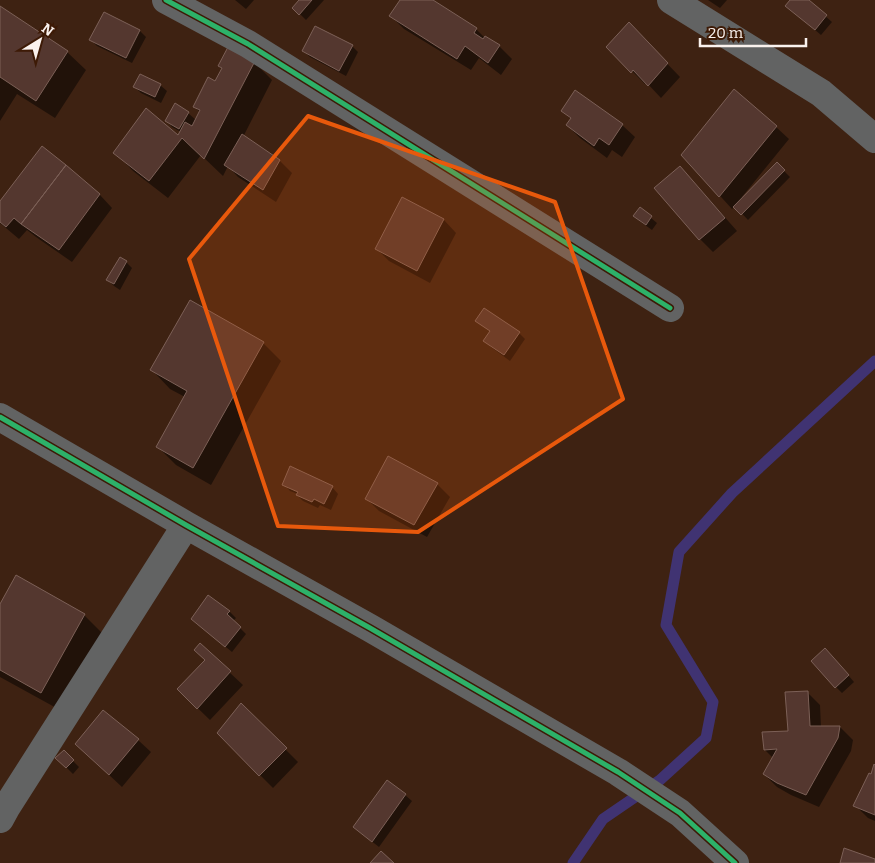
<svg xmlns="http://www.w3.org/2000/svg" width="875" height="863" font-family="Bitter,serif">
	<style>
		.shadow { fill: #0007 }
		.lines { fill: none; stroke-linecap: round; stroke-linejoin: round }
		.stream { stroke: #403372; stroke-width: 11 }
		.building { fill: #54372f; stroke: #7c6057 }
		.minor { stroke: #626363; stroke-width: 28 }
		.cycleway-casing { stroke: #3d1a06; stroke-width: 8 }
		.cycleway { stroke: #2db169; stroke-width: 5 }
		.marked { fill: #e8590c; fill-opacity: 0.2; stroke: #e8590c; stroke-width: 4; stroke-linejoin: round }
	</style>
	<rect width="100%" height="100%" fill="#3e2212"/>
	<!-- shadow -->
	<path class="shadow" d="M 235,0 L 254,0 L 246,9 Z
		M 300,0 L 324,0 L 306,20 L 294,8 Z
		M 401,0 L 430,0 L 476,29 L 485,38 L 499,46 L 512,59 L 501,75 L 479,58 L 471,70 L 404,29 L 391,16 Z
		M 708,0 L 727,0 L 720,8 Z
		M 792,0 L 807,0 L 832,22 L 821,35 L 787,6 Z
		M 0,8 L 67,52 L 86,70 L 55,118 L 17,94 L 0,121 Z
		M 629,24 L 680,77 L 661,98 L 646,82 L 645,84 L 608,47 Z
		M 140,31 L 146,37 L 132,63 L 97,46 L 91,40 Z
		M 352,46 L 358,52 L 346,76 L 310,57 L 303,50 Z
		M 254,62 L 272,80 L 243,137 L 280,161 L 292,173 L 276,202 L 238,177 L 228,166 L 223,176 L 201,155 L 168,198 L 133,171 L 115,152 L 178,137 L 181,132 L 172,127 L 166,120 L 188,113 L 196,120 L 200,112 L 195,107 L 215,82 L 222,69 L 219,66 Z
		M 160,85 L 167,91 L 161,103 L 141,93 L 135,87 Z
		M 563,111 L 622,125 L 635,137 L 622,157 L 612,150 L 607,158 L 580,138 L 567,125 L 572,120 Z
		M 776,127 L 789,139 L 742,197 L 743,198 L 777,164 L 790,177 L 748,220 L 735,206 L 732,209 L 683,155 Z
		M 42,148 L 100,195 L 112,208 L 72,262 L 36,237 L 27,230 L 19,239 L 0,223 L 0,203 Z
		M 680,167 L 692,180 L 737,231 L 713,252 L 700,239 L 656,188 Z
		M 403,199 L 444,220 L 456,233 L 430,283 L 389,261 L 376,248 Z
		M 640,209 L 657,223 L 652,230 L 641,222 L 635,216 Z
		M 126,262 L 132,268 L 120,290 L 114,286 L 108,280 Z
		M 477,321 L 519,333 L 525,339 L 510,361 L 491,347 L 485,341 L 491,332 Z
		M 263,343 L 281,361 L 211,485 L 176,465 L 158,447 L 185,397 L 170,389 L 152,370 Z
		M 284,484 L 332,487 L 338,494 L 331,510 L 320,505 L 318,508 L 303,501 L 297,495 L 298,494 L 290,491 Z
		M 437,484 L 450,497 L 427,537 L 379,511 L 367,499 Z
		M 209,597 L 230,612 L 236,618 L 233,621 L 246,634 L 232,652 L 192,619 Z
		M 0,607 L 84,615 L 102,633 L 60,710 L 0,677 Z
		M 200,645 L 243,685 L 210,720 L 178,689 L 206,661 Z
		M 832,656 L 854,682 L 842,693 L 836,687 Z
		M 807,692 L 820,705 L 821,727 L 840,727 L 853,740 L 851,751 L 819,807 L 791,795 L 777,787 L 764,774 L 773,758 L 765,750 L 789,732 Z
		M 241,705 L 298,762 L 273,788 L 218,733 Z
		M 138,740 L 151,752 L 122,787 L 76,744 Z
		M 64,752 L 79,767 L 73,774 L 57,758 Z
		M 875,766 L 875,821 L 868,818 L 855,805 L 872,775 Z
		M 387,781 L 405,795 L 412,801 L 379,847 L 361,833 Z"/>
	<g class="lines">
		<!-- stream -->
		<path class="stream" d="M 573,863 L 603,819 L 660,780 L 706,738 L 713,702 L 666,625 L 679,552 L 732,493 L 875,361"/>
	</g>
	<!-- building -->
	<path class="building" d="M 299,0 L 312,0 L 299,15 L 292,8 Z
		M 400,0 L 433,0 L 477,28 L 474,33 L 483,39 L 485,36 L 500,45 L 488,63 L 465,46 L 457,59 L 389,16 Z
		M 790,0 L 809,0 L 827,15 L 815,30 L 785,6 Z
		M 0,6 L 68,51 L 36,101 L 0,77 Z
		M 104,12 L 140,30 L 126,58 L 89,40 Z
		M 629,22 L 668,63 L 648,86 L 633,70 L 631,73 L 606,47 Z
		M 315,26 L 353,45 L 339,71 L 302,51 Z
		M 228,47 L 255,61 L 204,159 L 182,138 L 149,181 L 113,153 L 146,108 L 178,135 L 185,122 L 192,126 L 200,110 L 193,107 L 208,77 L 215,81 L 222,68 L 218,66 Z
		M 140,74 L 161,84 L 155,97 L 133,87 Z
		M 734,89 L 777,126 L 719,197 L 681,155 Z
		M 575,90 L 623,124 L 609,145 L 599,138 L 594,146 L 566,125 L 571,118 L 561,111 Z
		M 175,103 L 189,112 L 179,129 L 165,121 Z
		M 242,134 L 280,160 L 263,190 L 224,165 Z
		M 42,146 L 66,165 L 21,224 L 14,218 L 6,227 L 0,222 L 0,201 Z
		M 777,162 L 785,170 L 741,215 L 733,207 Z
		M 66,165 L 100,194 L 59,250 L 21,224 Z
		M 680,166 L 725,218 L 699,240 L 654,188 Z
		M 402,197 L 444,219 L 417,271 L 375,249 Z
		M 640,207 L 652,216 L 646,225 L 633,216 Z
		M 120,257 L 127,261 L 114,284 L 106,280 Z
		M 190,300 L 264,342 L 193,468 L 156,447 L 187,391 L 150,370 Z
		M 484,308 L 520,332 L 504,355 L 483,341 L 490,331 L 475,321 Z
		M 388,456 L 438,483 L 414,525 L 365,499 Z
		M 290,466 L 333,486 L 324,504 L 314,499 L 312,502 L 296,495 L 298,492 L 282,485 Z
		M 16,575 L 85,614 L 41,693 L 0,670 L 0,604 Z
		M 208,595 L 230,611 L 227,614 L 241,627 L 225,647 L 191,619 Z
		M 200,643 L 231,671 L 197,709 L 177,689 L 205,660 L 194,650 Z
		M 825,648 L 849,675 L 835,688 L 811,661 Z
		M 808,691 L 810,726 L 840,726 L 838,738 L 806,795 L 777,783 L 763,774 L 777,749 L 764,750 L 762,732 L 788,731 L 785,692 Z
		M 241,703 L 287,748 L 259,776 L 217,733 Z
		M 103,710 L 139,739 L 109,775 L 75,744 Z
		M 64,750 L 74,760 L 66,768 L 55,758 Z
		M 874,764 L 875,765 L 875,815 L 853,806 L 869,773 L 871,774 Z
		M 387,780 L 406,794 L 372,842 L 353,827 Z
		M 844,848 L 875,859 L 875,863 L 840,863 Z
		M 381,851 L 394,863 L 370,863 Z"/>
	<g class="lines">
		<!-- minor -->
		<path class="minor" d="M 166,0 L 248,44 L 670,308
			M 671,0 L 821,93 L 875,139
			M 0,417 L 186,525 L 370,628 L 618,772 L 680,813 L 735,863
			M 0,819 L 6,808 L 186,525"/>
		<!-- cycleway casing -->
		<g class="cycleway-casing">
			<path id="cycleway" d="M 166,0 L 248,44 L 670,308
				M 0,417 L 186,525 L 370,628 L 618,772 L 680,813 L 735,863"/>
		</g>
		<!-- cycleway -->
		<use href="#cycleway" class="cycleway"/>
	</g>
	<!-- marked area -->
	<path class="marked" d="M 308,116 L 555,202 L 623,399 L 418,532 L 278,526 L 189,259 Z"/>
	<!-- north arrow -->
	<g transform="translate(40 40) rotate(37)" stroke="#3d1a06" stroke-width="4" paint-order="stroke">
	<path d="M0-4L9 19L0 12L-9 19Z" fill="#faf2ee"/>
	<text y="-8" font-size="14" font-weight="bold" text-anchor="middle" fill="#faf2ee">N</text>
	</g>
	<!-- scale -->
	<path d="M700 38v8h106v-8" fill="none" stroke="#faf2ee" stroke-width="2.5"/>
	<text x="708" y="38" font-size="15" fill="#faf2ee" stroke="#3d1a06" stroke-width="4" paint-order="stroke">20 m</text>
</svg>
